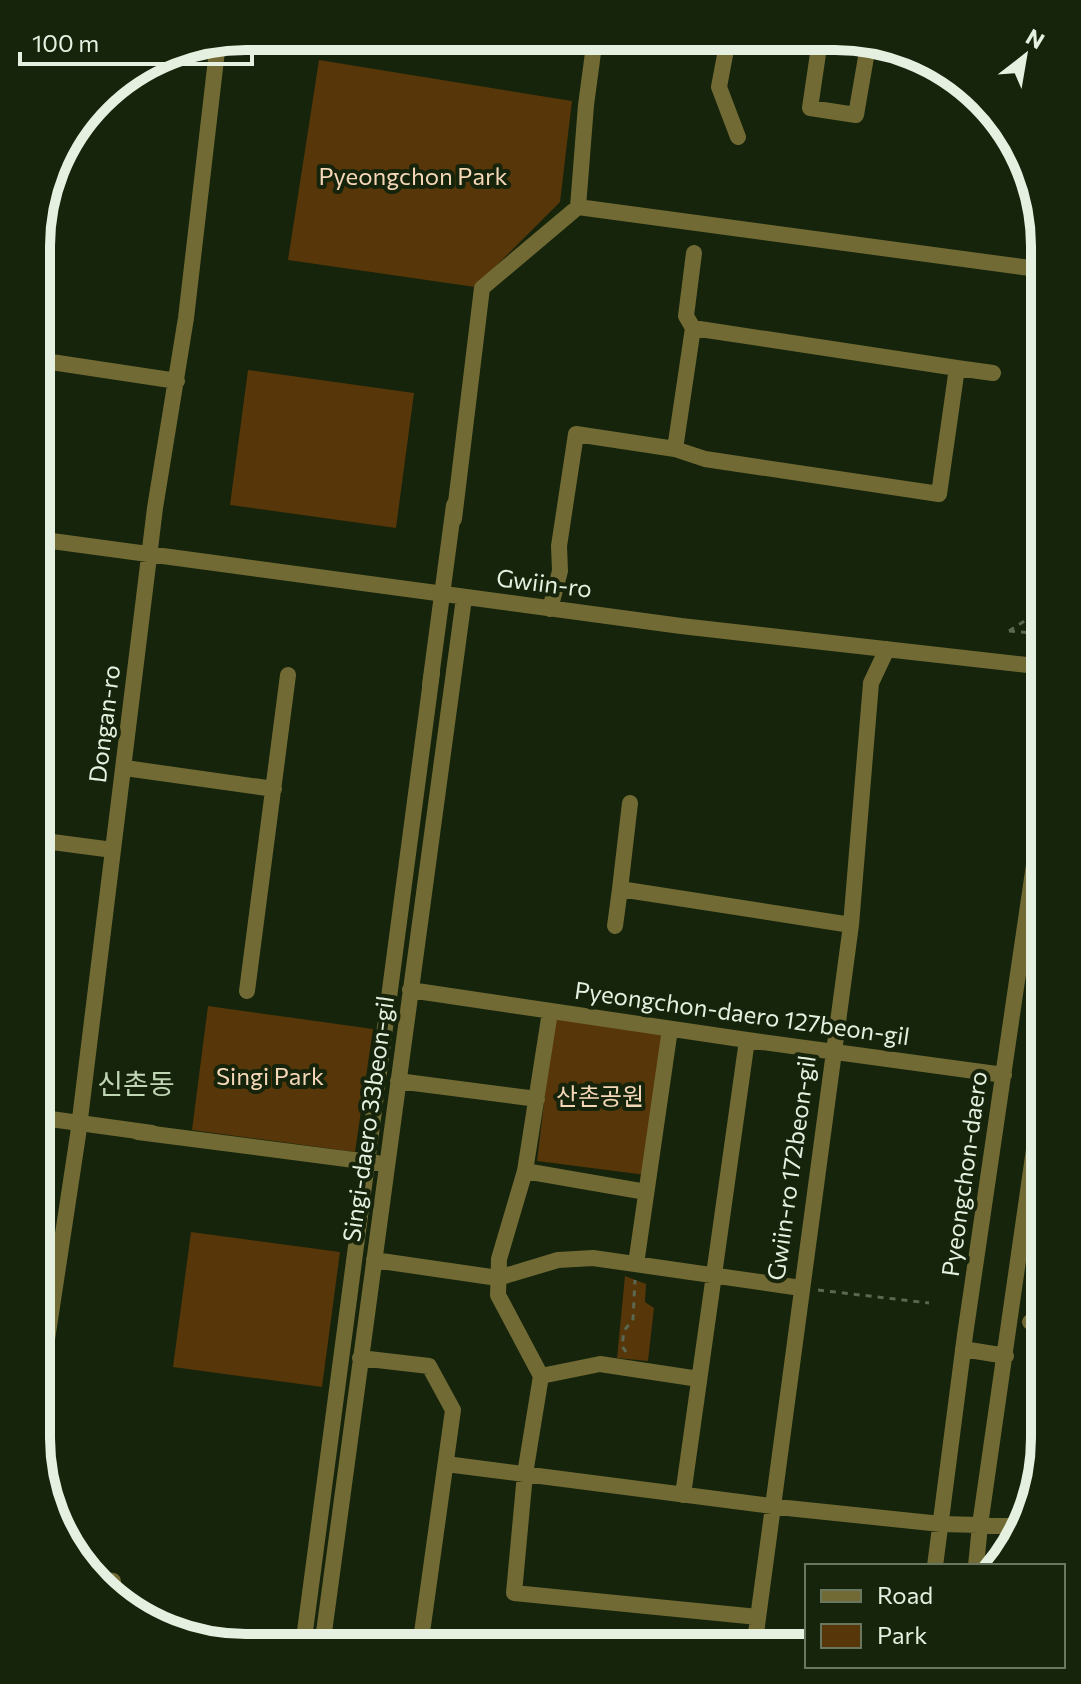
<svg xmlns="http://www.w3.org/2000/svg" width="1081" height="1684" font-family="Commissioner,'Noto Sans KR',sans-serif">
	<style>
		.green { fill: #57360a }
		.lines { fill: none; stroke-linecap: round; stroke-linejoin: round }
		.path { stroke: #5a6751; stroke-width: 3; stroke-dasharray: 6 6; stroke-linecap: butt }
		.minor { stroke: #716a35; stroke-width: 16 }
		.minor-bridge { stroke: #716a35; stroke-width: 16 }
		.labels { text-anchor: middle; stroke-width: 8; stroke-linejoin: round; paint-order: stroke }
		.park-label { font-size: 24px; fill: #f6d8b9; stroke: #15240b }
		.street-label { font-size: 24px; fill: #e6f0e0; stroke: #15240b }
		.quarter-label { font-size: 28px; fill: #c0d5b4; stroke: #15240b }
		.rim { fill: none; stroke: #e6f0e0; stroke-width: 10 }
	</style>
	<rect width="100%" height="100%" fill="#15240b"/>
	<!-- green -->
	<path class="green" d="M 389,37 L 498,38 L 496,53 Z
		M 319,60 L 572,101 L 560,202 L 475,287 L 288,260 Z
		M 248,370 L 414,393 L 396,528 L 230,505 Z
		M 208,1006 L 373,1029 L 355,1152 L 192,1130 Z
		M 554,1019 L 663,1032 L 646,1175 L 537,1161 Z
		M 191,1232 L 340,1252 L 322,1387 L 173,1367 Z
		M 625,1276 L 646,1284 L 645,1302 L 654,1308 L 648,1361 L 617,1358 Z"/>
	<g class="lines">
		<!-- path -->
		<path class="path" d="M 1009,631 L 1032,616 L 1045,521
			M 1009,631 L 1045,634
			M 818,1290 L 929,1303
			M 626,1352 L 622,1346 L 624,1331 L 633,1319 L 635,1280"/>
		<!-- minor -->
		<path class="minor" d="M 728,39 L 719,87 L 738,137
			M 820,40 L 810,108 L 856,115 L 869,40
			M 578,207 L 1045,270
			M 693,328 L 686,316 L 694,253
			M 38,360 L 177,381
			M 957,368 L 993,373
			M 454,519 L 482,288 L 578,207 L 586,105 L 595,38
			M 37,539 L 681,626 L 1045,667
			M 550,609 L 560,571 L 559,546 L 576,434 L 675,449 L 705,459 L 939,494 L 957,368 L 693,328 L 675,449
			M 125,768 L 274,789
			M 630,803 L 620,889 L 851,925
			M 37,840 L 113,850
			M 615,926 L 620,889
			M 410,990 L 747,1040 L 1004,1075
			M 247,991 L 288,675
			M 550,1012 L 525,1171 L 499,1259 L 498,1295 L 541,1376 L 525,1474 L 514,1593 L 758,1617
			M 398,1081 L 537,1099
			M 138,1132 L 377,1163
			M 525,1171 L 646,1192
			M 374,1260 L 498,1278 L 558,1260 L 593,1258 L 801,1288
			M 636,1264 L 670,1029
			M 1030,1322 L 1045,1324
			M 963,1349 L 1006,1356
			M 360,1358 L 429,1366 L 453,1410 L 420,1647
			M 541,1376 L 600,1364 L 699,1379
			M 36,1412 L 78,1135 L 155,508 L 186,318 L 218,42
			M 446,1464 L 787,1508 L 941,1524 L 1019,1526
			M 683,1495 L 747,1040
			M 935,1566 L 965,1335 L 1045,790
			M 976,1566 L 980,1525 L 1045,1073
			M 99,1579 L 113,1581
			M 303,1646 L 432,673
			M 322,1647 L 464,598
			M 754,1648 L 851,925 L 871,683 L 887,649"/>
		<!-- minor-bridge -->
		<path class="minor-bridge" d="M 430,685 L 454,505
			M 36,1117 L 152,1133"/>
	</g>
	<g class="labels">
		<!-- park labels -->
		<g class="park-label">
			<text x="413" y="185">Pyeongchon Park</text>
			<text x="270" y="1085">Singi Park</text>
			<text x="600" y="1105">산촌공원</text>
		</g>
		<!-- street labels -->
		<g class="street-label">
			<text transform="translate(544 584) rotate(7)" y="8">Gwiin-ro</text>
			<text transform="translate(105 724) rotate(-83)" y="8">Dongan-ro</text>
			<text transform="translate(742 1014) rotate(8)" y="8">Pyeongchon-daero 127beon-gil</text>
			<text transform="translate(369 1119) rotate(-82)" y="8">Singi-daero 33beon-gil</text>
			<text transform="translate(792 1168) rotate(-82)" y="8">Gwiin-ro 172beon-gil</text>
			<text transform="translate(965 1174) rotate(-82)" y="8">Pyeongchon-daero</text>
		</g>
		<!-- quarter labels -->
		<g class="quarter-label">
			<text x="136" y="1094">신촌동</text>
		</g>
	</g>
	<!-- crop -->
	<path d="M0 0H1081V1684H0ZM246 50H835A196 196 0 0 1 1031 246V1438A196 196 0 0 1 835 1634H246A196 196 0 0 1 50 1438V246A196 196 0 0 1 246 50Z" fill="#15240b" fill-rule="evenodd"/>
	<path class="rim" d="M246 50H835A196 196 0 0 1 1031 246V1438A196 196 0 0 1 835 1634H246A196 196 0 0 1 50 1438V246A196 196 0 0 1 246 50Z"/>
	<!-- legend -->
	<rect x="805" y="1564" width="260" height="104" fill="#15240b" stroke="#697660" stroke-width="2"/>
	<rect x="821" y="1590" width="40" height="12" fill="#716a35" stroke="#697660" stroke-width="2"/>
	<text x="877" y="1604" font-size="24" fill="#e6f0e0">Road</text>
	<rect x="821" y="1624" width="40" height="24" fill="#57360a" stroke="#697660" stroke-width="2"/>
	<text x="877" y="1644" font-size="24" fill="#e6f0e0">Park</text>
	<!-- north arrow -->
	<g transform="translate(1025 56) rotate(31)" stroke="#15240b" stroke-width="6" paint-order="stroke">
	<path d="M0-6L14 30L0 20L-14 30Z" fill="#e6f0e0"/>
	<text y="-12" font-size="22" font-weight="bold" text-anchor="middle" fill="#e6f0e0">N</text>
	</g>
	<!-- scale -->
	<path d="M20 52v12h232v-12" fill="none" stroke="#e6f0e0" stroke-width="4"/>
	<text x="32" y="52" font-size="24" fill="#e6f0e0" stroke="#15240b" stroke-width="6" paint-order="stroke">100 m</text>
</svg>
